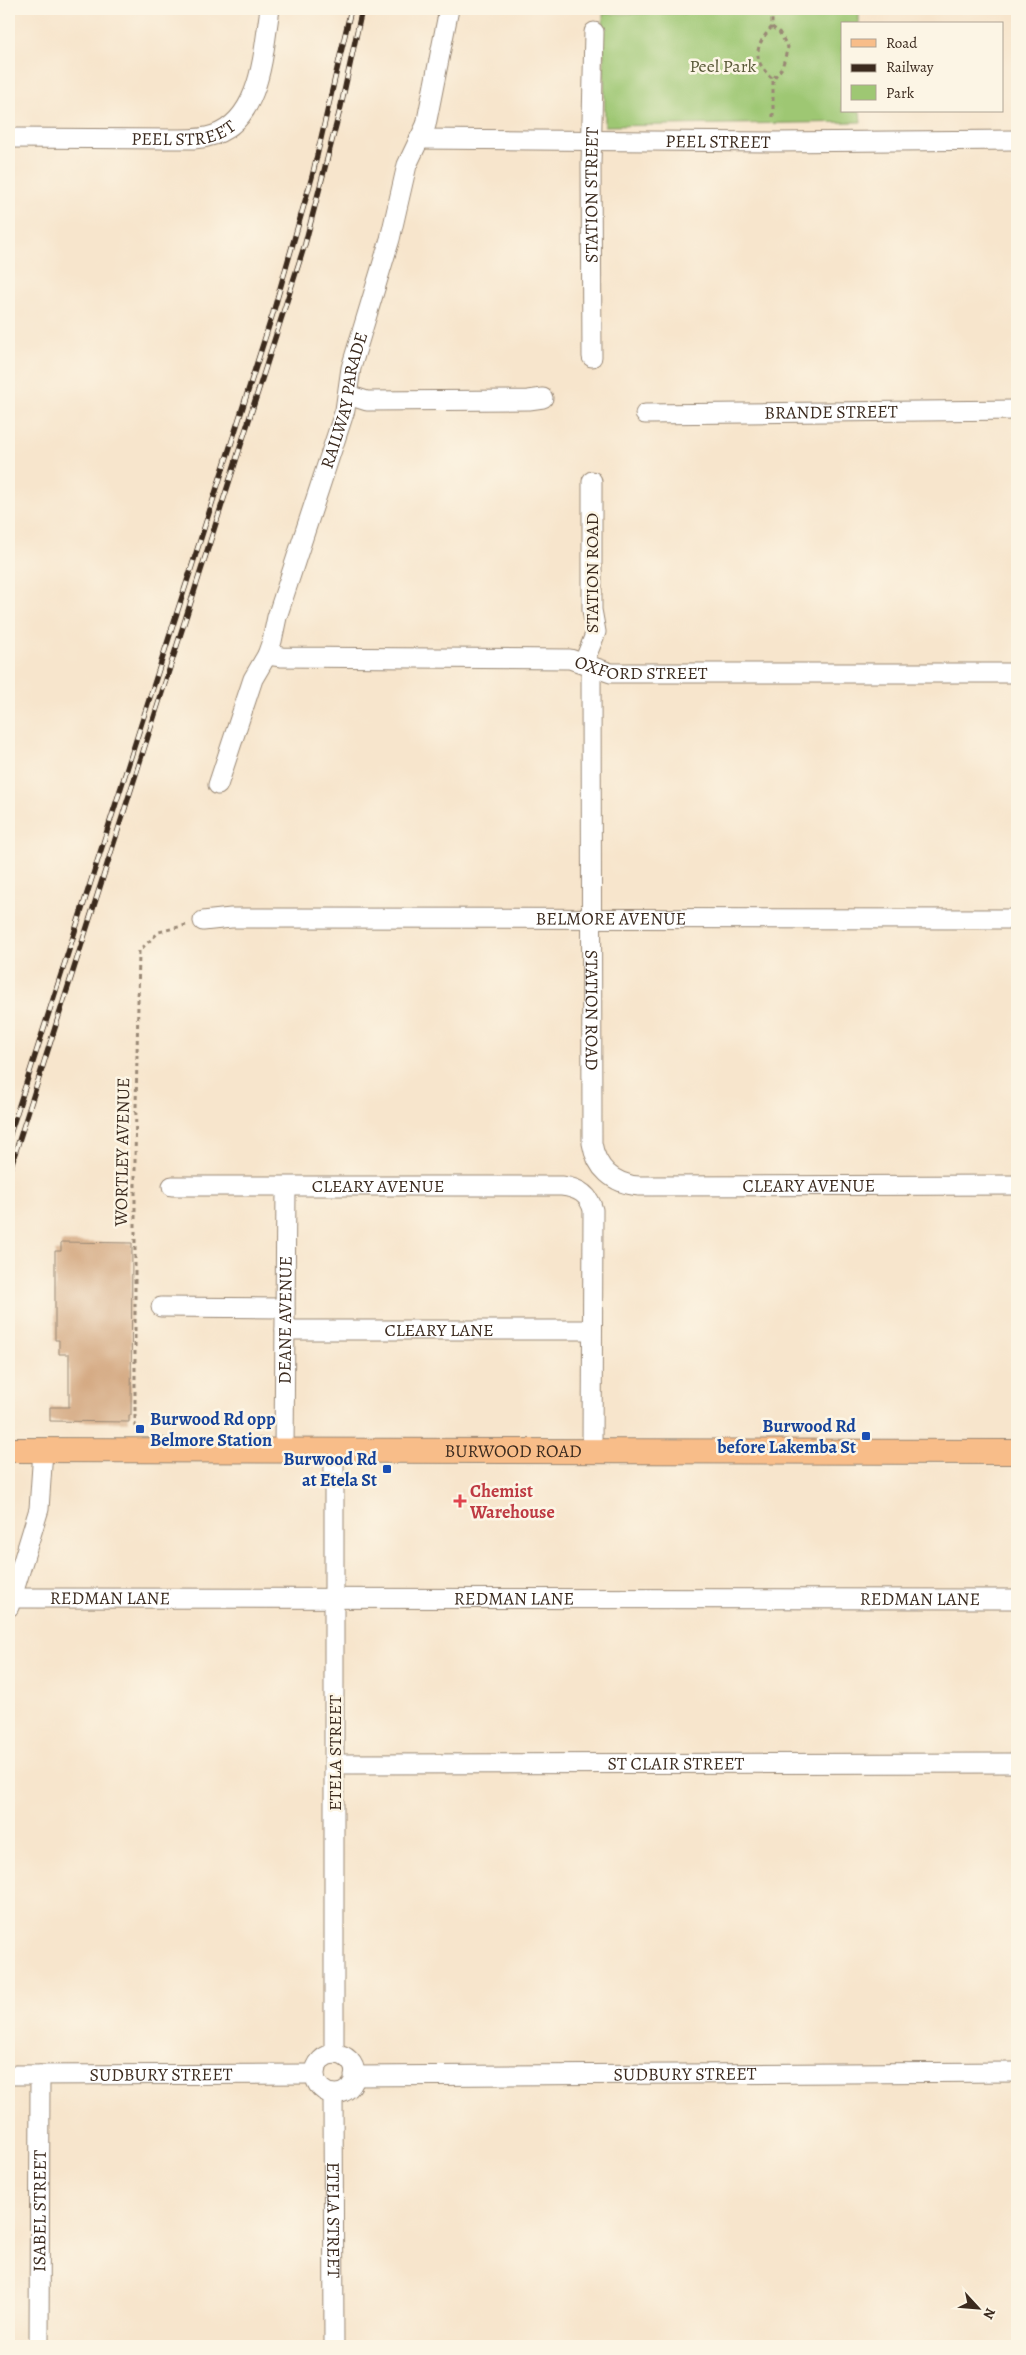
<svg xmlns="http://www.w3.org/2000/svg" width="1026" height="2355" font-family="Alegreya,serif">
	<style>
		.green { fill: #9ec773; stroke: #6c7848 }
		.building { fill: #d4a982 }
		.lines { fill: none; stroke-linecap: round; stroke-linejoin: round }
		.minor-casing { stroke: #998875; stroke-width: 21 }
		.major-casing { stroke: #998875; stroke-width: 26 }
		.path { stroke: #998875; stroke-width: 3; stroke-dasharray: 4 4; stroke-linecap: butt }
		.minor { stroke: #fff; stroke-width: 19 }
		.major { stroke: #f8bd89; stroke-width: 24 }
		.rail-casing { stroke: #3b2a1e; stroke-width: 5.5 }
		.rail { stroke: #fcf5e5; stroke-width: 4; stroke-dasharray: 11; stroke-linecap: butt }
		.transit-dot { fill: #1a4fb4; stroke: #fcf5e5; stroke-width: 2 }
		.health-dot { fill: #e0444e; stroke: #fcf5e5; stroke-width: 2 }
		.labels { text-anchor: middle; stroke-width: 5; stroke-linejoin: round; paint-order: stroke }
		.park-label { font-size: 18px; fill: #595938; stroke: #fcf5e5 }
		.street-label { font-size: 18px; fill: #3b2a1e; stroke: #fcf5e5 }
		.transit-label { font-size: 18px; font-weight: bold; fill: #164399; stroke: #fcf5e5; text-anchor: end }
		.health-label { font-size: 18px; font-weight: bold; fill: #be3a42; stroke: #fcf5e5; text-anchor: start }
	</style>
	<rect width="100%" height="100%" fill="#fcf5e5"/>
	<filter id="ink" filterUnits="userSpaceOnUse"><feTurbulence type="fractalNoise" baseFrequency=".02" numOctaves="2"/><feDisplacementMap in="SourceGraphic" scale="10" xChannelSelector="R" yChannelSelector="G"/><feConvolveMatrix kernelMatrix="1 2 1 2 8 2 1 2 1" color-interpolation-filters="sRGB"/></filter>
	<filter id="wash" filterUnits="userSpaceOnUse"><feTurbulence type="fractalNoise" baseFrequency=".0096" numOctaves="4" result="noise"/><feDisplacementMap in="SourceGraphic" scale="20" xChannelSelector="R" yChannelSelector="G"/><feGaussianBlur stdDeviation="1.12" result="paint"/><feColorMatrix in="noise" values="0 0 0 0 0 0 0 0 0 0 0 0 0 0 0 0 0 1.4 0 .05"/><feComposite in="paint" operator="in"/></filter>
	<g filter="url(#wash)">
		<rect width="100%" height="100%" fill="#f7e5cc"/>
		<!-- green -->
		<path class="green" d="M 685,9 L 859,9 L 859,24 L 842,24 L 842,111 L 860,111 L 861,122 L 605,126 L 603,14 L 685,13 Z"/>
		<g id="blocks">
			<!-- building -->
			<path class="building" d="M 61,1242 L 132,1243 L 131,1415 L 129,1415 L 129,1422 L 50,1421 L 50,1407 L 69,1407 L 69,1354 L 59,1354 L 59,1340 L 55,1340 L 55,1251 L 61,1251 Z"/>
		</g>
	</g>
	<g filter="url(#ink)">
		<use href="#blocks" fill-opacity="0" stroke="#998875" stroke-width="1"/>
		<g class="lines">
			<!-- minor casing -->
			<g class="minor-casing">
				<g id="minor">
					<path id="s1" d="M 9,138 L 172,139 C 186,139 200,140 214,135 C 262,118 263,51 270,9"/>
					<path id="s2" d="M 419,139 L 772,142 L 1017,140"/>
					<path id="s3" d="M 592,357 L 591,165 L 594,32"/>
					<path d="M 348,395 L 367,401 L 529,400 L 543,398"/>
					<path id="s4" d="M 645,414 L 1017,410"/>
					<path id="s5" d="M 267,655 L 282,657 L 570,659 L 611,673 L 1017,673"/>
					<path d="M 584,662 L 596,632 L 592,610 L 592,481"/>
					<path id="s6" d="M 591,666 L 592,1143 C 596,1168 613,1184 639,1186 L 1017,1185"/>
					<path id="s7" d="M 218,785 L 253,679 L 267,655 L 272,641 L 277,617 L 345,410 L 351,368 L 390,239 L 407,165 L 426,125 L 449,9"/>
					<path id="s8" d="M 203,921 L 231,918 L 1017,919"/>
					<path id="s9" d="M 172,1186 L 562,1186 C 578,1188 589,1194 593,1210 L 592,1451"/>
					<path d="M 161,1307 L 285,1308"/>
					<path id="s10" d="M 285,1330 L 592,1330"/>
					<path id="s11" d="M 284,1451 L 286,1188"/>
					<path id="s12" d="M 12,1598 L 1017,1599"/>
					<path d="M 9,1607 L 39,1509 L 43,1451"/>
					<path id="s13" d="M 335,1764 L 1017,1763"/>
					<path d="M 334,2054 L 334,1452"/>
					<circle cx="335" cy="2074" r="20"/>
					<path id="s14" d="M 9,2075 L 314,2074"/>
					<path id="s15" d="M 354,2076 L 1017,2072"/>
					<path id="s16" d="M 333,2094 L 334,2346"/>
					<path id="s17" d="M 39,2346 L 40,2075"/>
				</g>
			</g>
			<!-- major casing -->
			<g class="major-casing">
				<g id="major">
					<path id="s18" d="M 9,1450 L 1017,1452"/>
				</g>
			</g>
			<!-- path -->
			<path class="path" d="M 772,27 C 754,46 752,61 773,79
				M 773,117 L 773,79 L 782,68 L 788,47 L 779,32 L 772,27 L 772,12 L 779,9
				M 135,1427 L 135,1160 L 139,951 L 159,932 L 186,925"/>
			<!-- minor -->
			<use href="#minor" class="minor"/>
			<!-- major -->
			<use href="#major" class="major"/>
			<!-- rail casing -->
			<g class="rail-casing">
				<path id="rail" d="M 9,1137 L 273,313 L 312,177 L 351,9
					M 9,1172 L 305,244 L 341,106 L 362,9"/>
			</g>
			<!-- rail -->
			<use href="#rail" class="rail"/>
		</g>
	</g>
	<!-- markers -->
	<g class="transit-dot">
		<rect x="135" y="1424" width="10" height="10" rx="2.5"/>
		<rect x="861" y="1431" width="10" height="10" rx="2.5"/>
		<rect x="382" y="1464" width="10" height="10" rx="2.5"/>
	</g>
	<path class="health-dot" d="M457.5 1493.5h5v5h5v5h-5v5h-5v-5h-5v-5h5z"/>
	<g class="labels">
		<!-- park labels -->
		<g class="park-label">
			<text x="723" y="72">Peel Park</text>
		</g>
		<!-- street labels -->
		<g class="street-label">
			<text dy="6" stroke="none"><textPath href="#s1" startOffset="175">PEEL STREET</textPath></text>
			<text dy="6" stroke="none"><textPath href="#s2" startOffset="299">PEEL STREET</textPath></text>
			<text dy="6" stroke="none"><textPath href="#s3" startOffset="162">STATION STREET</textPath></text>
			<text dy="6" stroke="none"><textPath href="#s7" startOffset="406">RAILWAY PARADE</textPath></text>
			<text dy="6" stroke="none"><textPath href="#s4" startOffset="186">BRANDE STREET</textPath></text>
			<text transform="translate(592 573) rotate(-90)" y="6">STATION ROAD</text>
			<text dy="6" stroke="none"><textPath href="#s5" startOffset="376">OXFORD STREET</textPath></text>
			<text dy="6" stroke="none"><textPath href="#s8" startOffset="408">BELMORE AVENUE</textPath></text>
			<text dy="6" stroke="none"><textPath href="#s6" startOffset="344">STATION ROAD</textPath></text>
			<text transform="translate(122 1152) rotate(-89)" y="6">WORTLEY AVENUE</text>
			<text dy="6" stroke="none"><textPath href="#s6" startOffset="716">CLEARY AVENUE</textPath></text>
			<text dy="6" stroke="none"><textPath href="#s9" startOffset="206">CLEARY AVENUE</textPath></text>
			<text dy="6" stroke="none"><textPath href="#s11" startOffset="131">DEANE AVENUE</textPath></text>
			<text dy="6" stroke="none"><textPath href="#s10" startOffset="154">CLEARY LANE</textPath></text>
			<text dy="6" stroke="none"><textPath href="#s18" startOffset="504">BURWOOD ROAD</textPath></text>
			<text dy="6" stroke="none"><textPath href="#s12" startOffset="98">REDMAN LANE</textPath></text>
			<text dy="6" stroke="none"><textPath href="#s12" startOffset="502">REDMAN LANE</textPath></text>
			<text dy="6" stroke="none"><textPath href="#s12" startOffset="908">REDMAN LANE</textPath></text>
			<text transform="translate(335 1753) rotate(-90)" y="6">ETELA STREET</text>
			<text dy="6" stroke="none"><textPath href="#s13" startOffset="341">ST CLAIR STREET</textPath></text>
			<text dy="6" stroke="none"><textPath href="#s15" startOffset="331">SUDBURY STREET</textPath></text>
			<text dy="6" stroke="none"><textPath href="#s14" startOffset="152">SUDBURY STREET</textPath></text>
			<text dy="6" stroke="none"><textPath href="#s17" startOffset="135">ISABEL STREET</textPath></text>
			<text dy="6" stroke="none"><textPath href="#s16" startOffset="126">ETELA STREET</textPath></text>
		</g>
		<!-- transit labels -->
		<g class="transit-label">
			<text x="150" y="1425" text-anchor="start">Burwood Rd opp<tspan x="150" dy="21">Belmore Station</tspan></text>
			<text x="856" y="1432">Burwood Rd<tspan x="856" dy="21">before Lakemba St</tspan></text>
			<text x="377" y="1465">Burwood Rd<tspan x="377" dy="21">at Etela St</tspan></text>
		</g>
		<!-- health labels -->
		<g class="health-label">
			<text x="470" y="1497">Chemist<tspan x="470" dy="21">Warehouse</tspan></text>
		</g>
	</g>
	<!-- margin -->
	<rect width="1026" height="2355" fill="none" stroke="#fcf5e5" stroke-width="30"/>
	<!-- legend -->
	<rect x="841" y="22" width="162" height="90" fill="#fcf5e5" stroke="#afa495"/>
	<rect x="851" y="39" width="25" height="8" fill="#f8bd89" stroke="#afa495"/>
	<text x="886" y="48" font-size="15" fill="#3b2a1e">Road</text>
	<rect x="851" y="64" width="25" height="8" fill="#3b2a1e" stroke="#afa495"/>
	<text x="886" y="72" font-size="15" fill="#3b2a1e">Railway</text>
	<rect x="851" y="85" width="25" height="15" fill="#9ec773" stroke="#afa495"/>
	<text x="886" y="98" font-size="15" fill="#3b2a1e">Park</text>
	<!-- north arrow -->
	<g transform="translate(978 2308) rotate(116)" stroke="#fcf5e5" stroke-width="4" paint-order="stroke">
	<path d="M0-4L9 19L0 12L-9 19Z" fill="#3b2a1e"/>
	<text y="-8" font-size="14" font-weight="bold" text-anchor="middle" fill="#3b2a1e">N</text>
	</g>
</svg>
